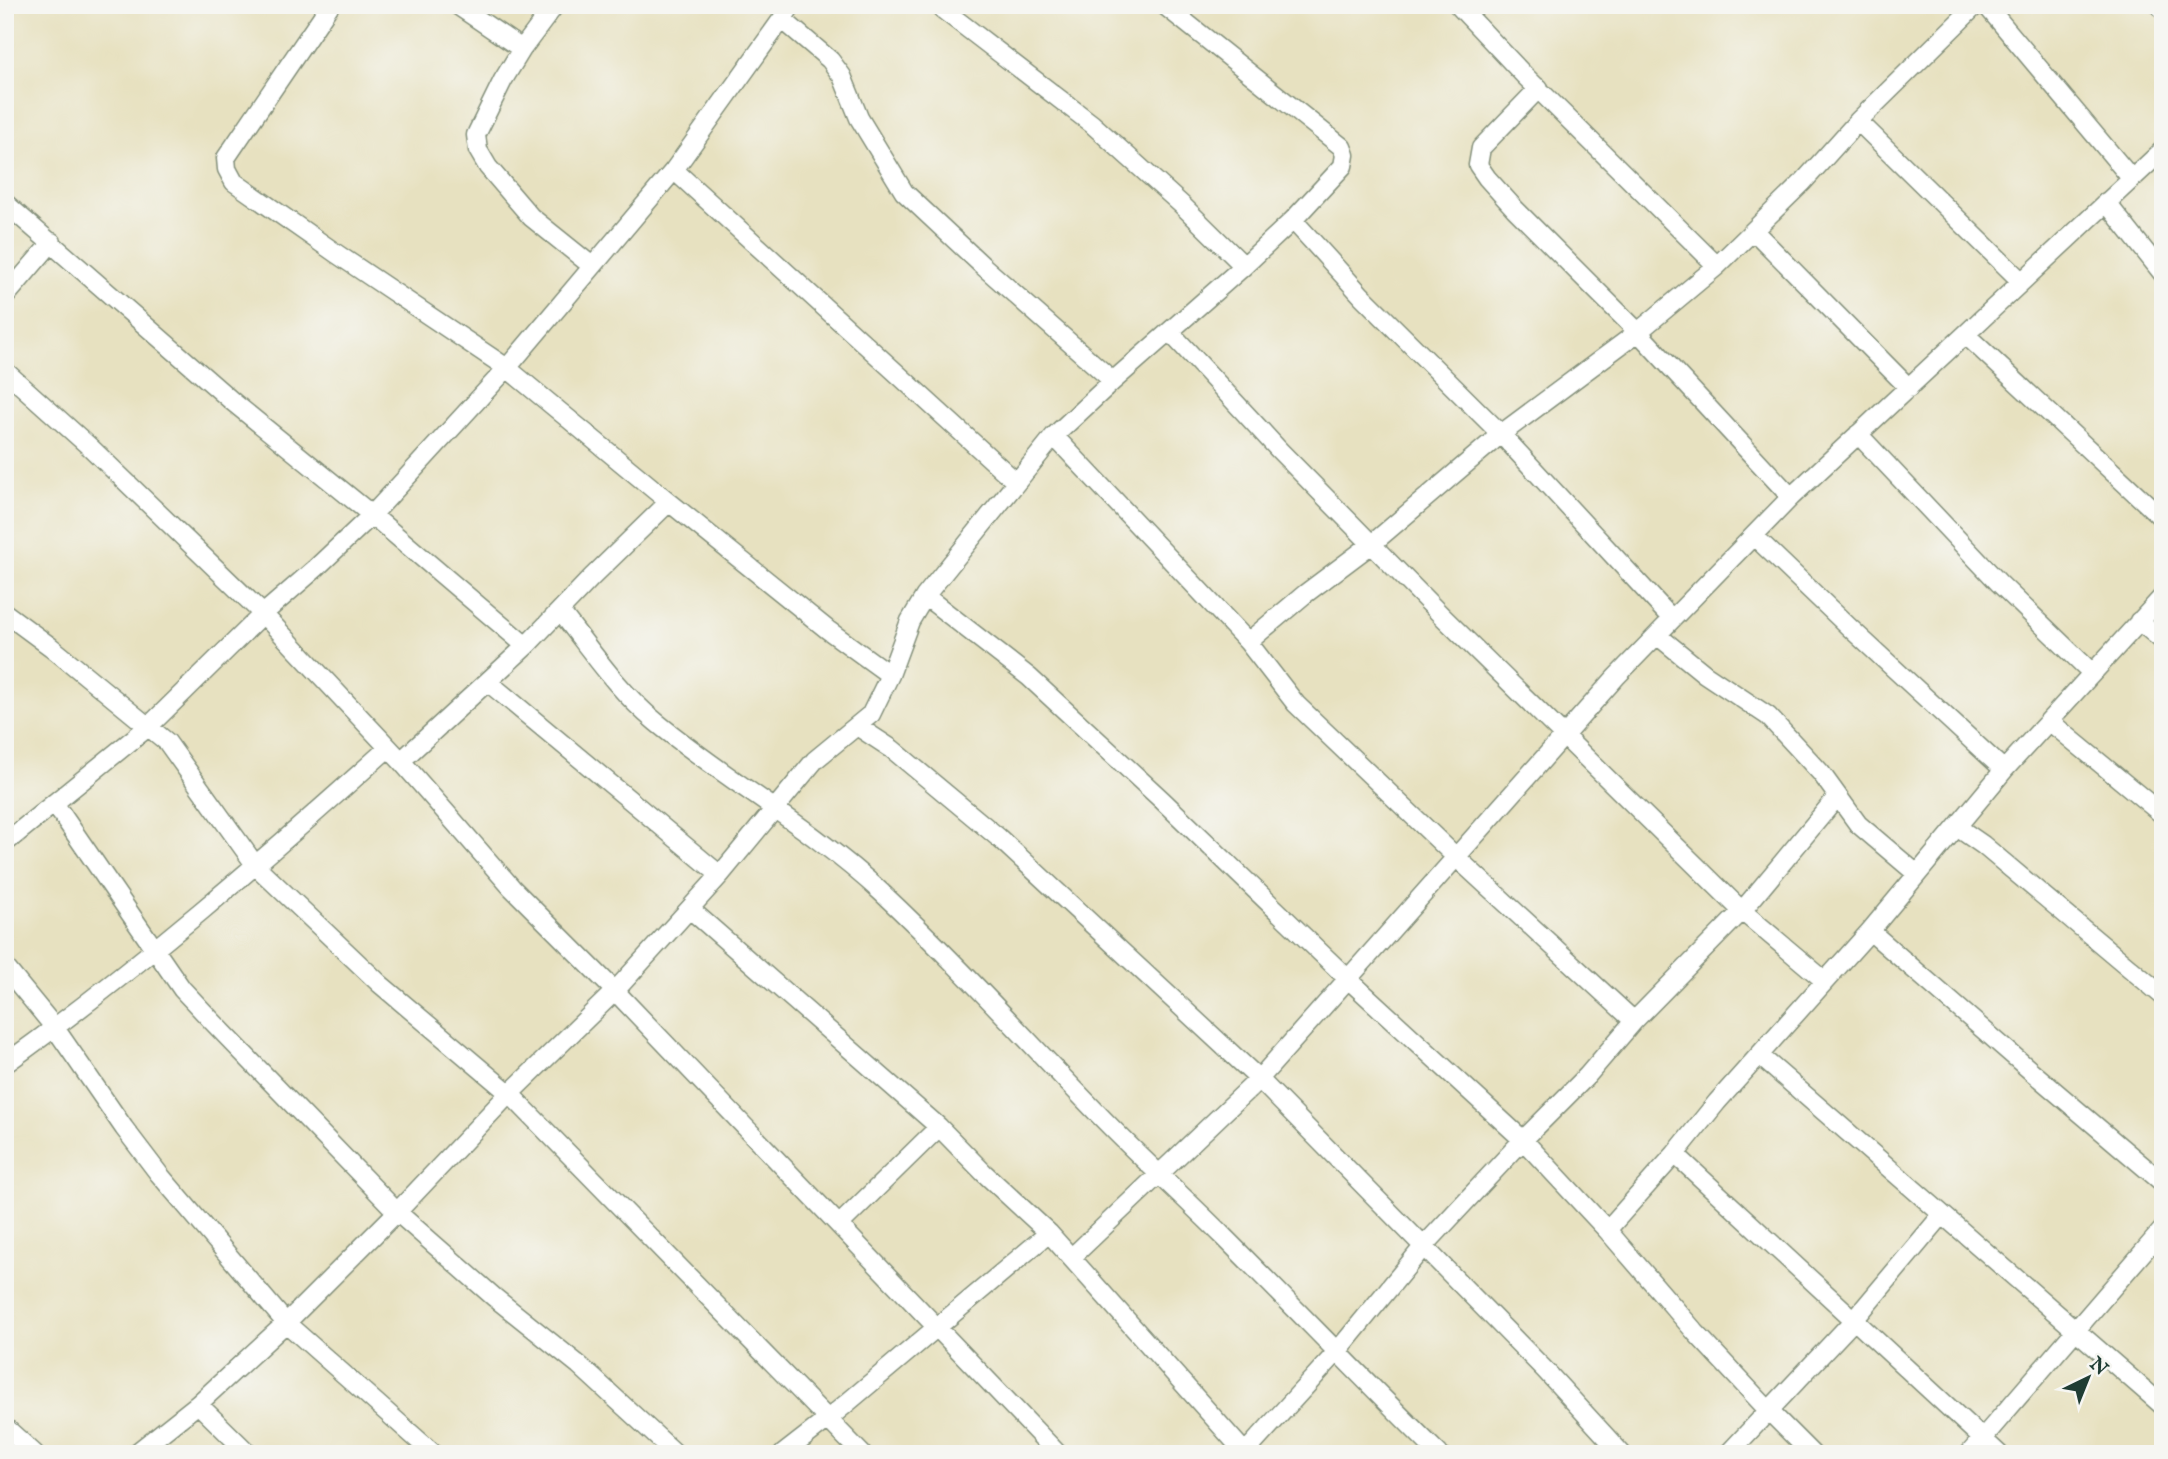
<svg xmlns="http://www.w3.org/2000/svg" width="2168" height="1459" font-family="'IM FELL English',serif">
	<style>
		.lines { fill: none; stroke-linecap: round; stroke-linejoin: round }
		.minor-casing { stroke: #838f7a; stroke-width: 21 }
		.minor { stroke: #fff; stroke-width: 18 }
	</style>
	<rect width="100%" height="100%" fill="#f6f6f2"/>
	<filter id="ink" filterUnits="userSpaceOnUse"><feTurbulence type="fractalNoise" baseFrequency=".0143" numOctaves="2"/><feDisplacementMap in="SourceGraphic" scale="14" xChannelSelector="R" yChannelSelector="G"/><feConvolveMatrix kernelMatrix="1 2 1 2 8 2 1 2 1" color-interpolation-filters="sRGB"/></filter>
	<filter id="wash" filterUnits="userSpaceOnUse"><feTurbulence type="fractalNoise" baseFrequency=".00686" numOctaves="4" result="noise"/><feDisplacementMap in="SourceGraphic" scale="28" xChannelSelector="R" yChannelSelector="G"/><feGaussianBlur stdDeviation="1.57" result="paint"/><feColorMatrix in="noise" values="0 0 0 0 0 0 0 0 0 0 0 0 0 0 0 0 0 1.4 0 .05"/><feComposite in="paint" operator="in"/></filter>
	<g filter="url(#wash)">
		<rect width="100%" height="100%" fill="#e7e1c0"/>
	</g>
	<g filter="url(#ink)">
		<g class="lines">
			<!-- minor casing -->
			<g class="minor-casing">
				<path id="minor" d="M 330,5 L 226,158 L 227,169 L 234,182 L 337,254 L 507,368 L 669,502
					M 457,5 L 522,49
					M 555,5 L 522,49 L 503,80 L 476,135 L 478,150 L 488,167 L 531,217 L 592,266
					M 937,5 L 1092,124 L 1182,205 L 1244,266
					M 1458,5 L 1524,75 L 1717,266
					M 1986,5 L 2131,178
					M 2159,5 L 2163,10
					M 782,19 L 830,60 L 842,76 L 859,118 L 904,192 L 983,266 L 1113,381
					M 1539,88 L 1481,148 L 1478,165 L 1487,178 L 1515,209 L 1638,332 L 1791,497
					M 1858,121 L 2021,281
					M 674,170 L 1016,482
					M 2106,202 L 2163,274
					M 5,203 L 233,402 L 372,515 L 526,646 L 401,761 L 512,888 L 615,991 L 1058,1454
					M 1293,220 L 1362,296 L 1501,434 L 1672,619
					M 1755,232 L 1909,388
					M 5,297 L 52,242
					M 1170,332 L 1279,450 L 1441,615 L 1742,911 L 1825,981
					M 1966,335 L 2163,519
					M 5,371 L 91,448 L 263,614 L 148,727 L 5,843
					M 1858,434 L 1999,583 L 2091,672
					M 1054,436 L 1248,642 L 1296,704 L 1457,858 L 1634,1021
					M 1754,536 L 1849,627 L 2004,770
					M 925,596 L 1029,677 L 1162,800 L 1348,979 L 1523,1140 L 1607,1230 L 1696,1333 L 1769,1411 L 1812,1454
					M 560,611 C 590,649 618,691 656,722 C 729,782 812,828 881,892 C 959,965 1030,1044 1104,1120 C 1143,1160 1184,1197 1223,1236 C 1295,1308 1366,1382 1439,1454
					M 5,613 L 51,647 L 167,742 L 256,866 L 380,984 L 509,1093 L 862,1454
					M 2139,621 L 2163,641
					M 1657,635 L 1705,674 L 1768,716 L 1821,773 L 1858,824 L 1917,874
					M 1248,642 L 1305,594 L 1373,543 L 1501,434 L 1638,332 L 1717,266 L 1803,182 L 1858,121 L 1976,5
					M 526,646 L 592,577 L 669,502 L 828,630 L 890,675
					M 488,682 L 720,875
					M 2049,721 L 2163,815
					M 857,726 L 892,749 L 999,838 L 1259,1079 L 1545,1370 L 1622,1454
					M 401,761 L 263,614 L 316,568 L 372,515 L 507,368 L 674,170 L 792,5
					M 54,803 L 182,989 L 212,1021 L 397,1212 L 494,1297 L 579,1365 L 676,1454
					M 1957,827 L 1983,845 L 2163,996
					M 690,909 L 939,1127 L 984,1173 L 1049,1233 L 1246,1454
					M 1870,931 L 2031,1071 L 2163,1183
					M 5,967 L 55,1028 L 124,1128 L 159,1174 L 286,1323 L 434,1454
					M 1760,1056 L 2163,1406
					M 5,1064 C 140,967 265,859 388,748
					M 1675,1154 L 1999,1454
					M 839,1225 L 939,1127
					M 1607,1230 L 1675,1154 L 1717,1102 L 1870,931 L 2004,770 L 2163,596
					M 1072,1257 L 1259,1079 L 1616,677 L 1791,497 L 2163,150
					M 198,1404 L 249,1454
					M 5,1427 L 35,1454
					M 135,1454 L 198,1404 L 286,1323 L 397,1212 L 504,1099 L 615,991 L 720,875 L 815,760 L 871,714 L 890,675 L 910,621 L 925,596 L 1054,436 L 1113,381 L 1244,266 L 1293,220 L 1343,166 L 1345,155 L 1342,147 L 1164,5
					M 783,1454 L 828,1419 L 1049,1233
					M 1244,1454 L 1336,1353 L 1423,1247 L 1523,1140 L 1587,1076 L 1634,1021 L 1742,911 L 1837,797
					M 1728,1454 L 1854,1320 L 1942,1215
					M 1969,1454 L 2163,1229"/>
			</g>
			<!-- minor -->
			<use href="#minor" class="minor"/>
		</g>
	</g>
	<!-- margin -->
	<rect width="2168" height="1459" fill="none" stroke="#f6f6f2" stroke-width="28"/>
	<!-- north arrow -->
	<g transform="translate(2088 1378) rotate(43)" stroke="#f6f6f2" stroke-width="5" paint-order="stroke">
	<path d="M0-5L12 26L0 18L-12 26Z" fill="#1f3d34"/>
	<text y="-10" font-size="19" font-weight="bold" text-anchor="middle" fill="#1f3d34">N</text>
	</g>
</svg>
